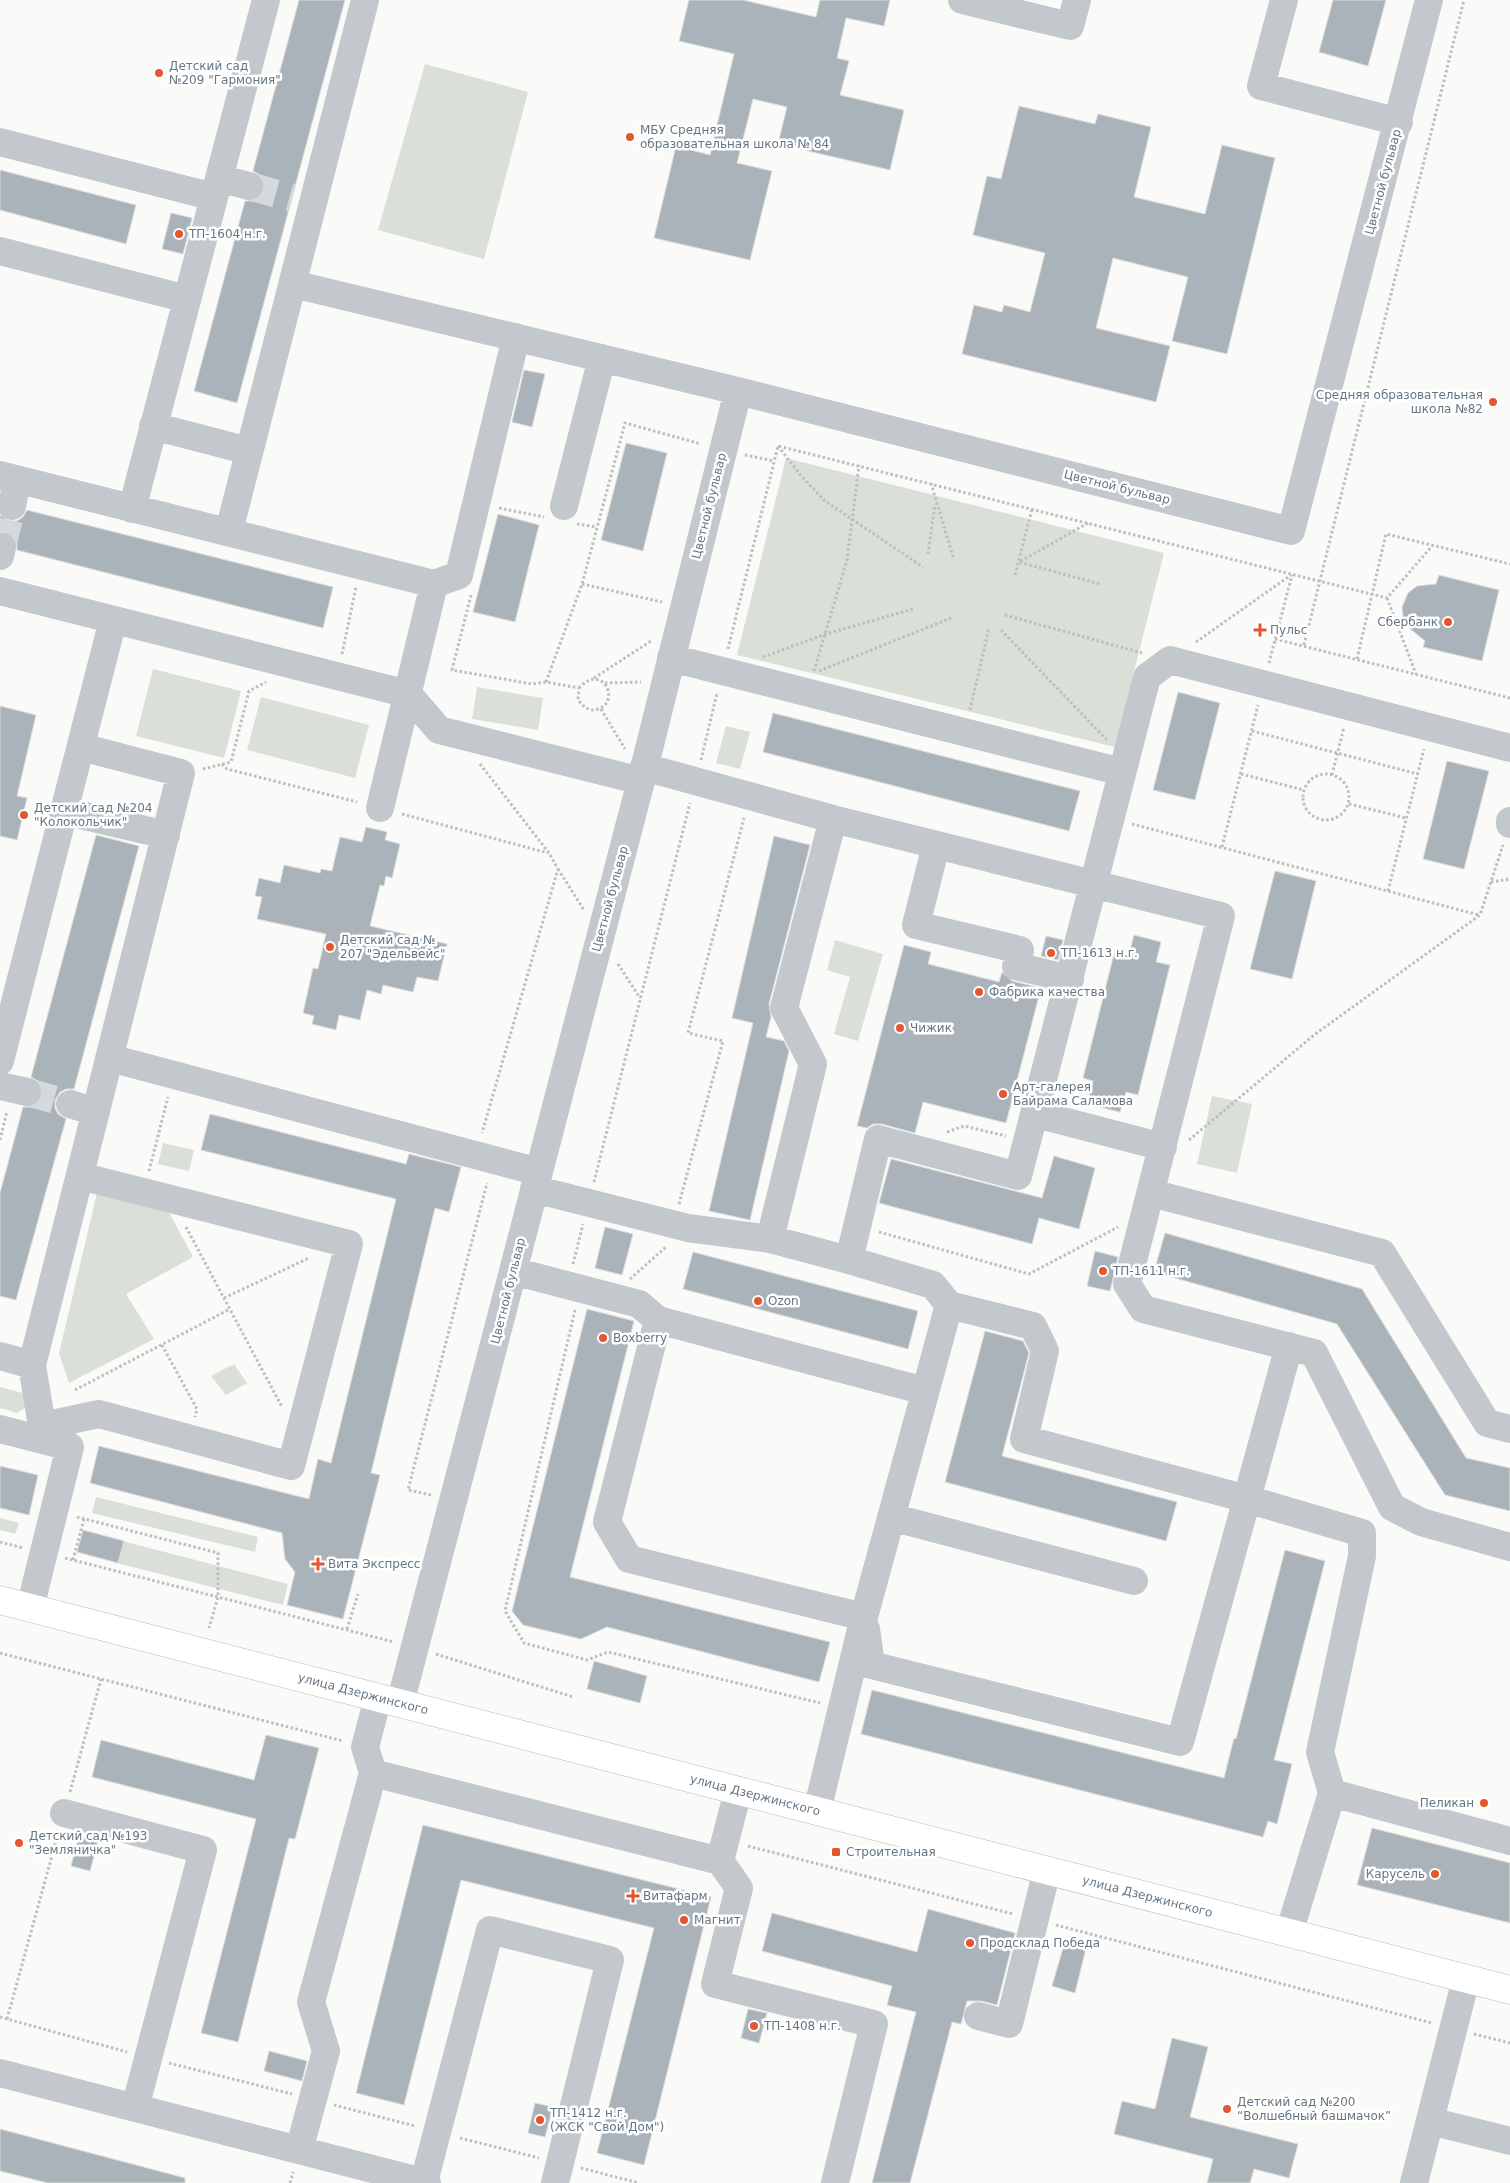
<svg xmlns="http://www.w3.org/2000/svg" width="1510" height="2183" font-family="'DejaVu Sans',sans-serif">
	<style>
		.green { fill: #dadfd7 }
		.building { fill: #aab3b9; stroke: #dcdcda }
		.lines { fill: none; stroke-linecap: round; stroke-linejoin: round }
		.minor-tunnel { stroke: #d5d9db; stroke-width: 28; stroke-dasharray: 28 14; stroke-linecap: butt }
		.major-casing { stroke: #b5babe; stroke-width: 29 }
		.path { stroke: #bbbfc2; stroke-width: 3; stroke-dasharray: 2.5 2.5; stroke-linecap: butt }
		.minor { stroke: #c3c8cc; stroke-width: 28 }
		.major { stroke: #fff; stroke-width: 28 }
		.poi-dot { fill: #e4572e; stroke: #fff; stroke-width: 2 }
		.labels { text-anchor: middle; stroke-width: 5; stroke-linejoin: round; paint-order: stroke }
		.poi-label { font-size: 12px; fill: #657683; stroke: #fff; text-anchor: start }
		.street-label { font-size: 12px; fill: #657683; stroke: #fff }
	</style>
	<rect width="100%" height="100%" fill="#fafaf8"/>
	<!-- green -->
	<path class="green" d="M 425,64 L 528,92 L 484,259 L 378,230 Z
		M 786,458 L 1164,553 L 1115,747 L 737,655 Z
		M 153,669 L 241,691 L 224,758 L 136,736 Z
		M 477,687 L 543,698 L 538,730 L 472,719 Z
		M 261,697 L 369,725 L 355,778 L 247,750 Z
		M 726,726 L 750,732 L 740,769 L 716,763 Z
		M 835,940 L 883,954 L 858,1041 L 834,1034 L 850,977 L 827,970 Z
		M 1212,1096 L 1252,1104 L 1237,1173 L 1197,1164 Z
		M 163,1143 L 194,1150 L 189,1171 L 158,1164 Z
		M 98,1189 L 164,1203 L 193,1257 L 126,1294 L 154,1339 L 69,1383 L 59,1353 Z
		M 234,1364 L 247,1383 L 226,1395 L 211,1376 Z
		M 0,1387 L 22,1393 L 31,1404 L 17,1413 L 0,1408 Z
		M 96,1497 L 258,1537 L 255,1552 L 92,1513 Z
		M 0,1518 L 19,1523 L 15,1534 L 0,1530 Z
		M 115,1539 L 288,1584 L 283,1605 L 109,1561 Z"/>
	<!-- building -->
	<path class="building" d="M 299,0 L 345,0 L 237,403 L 194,391 L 245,201 L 254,201 L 260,197 L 264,190 L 264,181 L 260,175 L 253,171 Z
		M 689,0 L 743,0 L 816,17 L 820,0 L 890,0 L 884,26 L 846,18 L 837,58 L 849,61 L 840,95 L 904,110 L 890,170 L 778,144 L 787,107 L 753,99 L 737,163 L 772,171 L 750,260 L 654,238 L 676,146 L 710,155 L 734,54 L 679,41 Z
		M 1333,0 L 1386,0 L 1368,66 L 1319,52 Z
		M 1019,106 L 1095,124 L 1098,114 L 1151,127 L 1134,197 L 1205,214 L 1222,145 L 1275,158 L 1227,354 L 1172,341 L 1188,277 L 1113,258 L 1096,328 L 1170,346 L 1156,402 L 962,354 L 974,305 L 1002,312 L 1004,305 L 1030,312 L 1045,253 L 973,235 L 987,176 L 1001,179 Z
		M 0,170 L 136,205 L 126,244 L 0,210 Z
		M 171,213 L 192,218 L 183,254 L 162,249 Z
		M 524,370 L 545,374 L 532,427 L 512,422 Z
		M 626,443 L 667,453 L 643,551 L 601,540 Z
		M 27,510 L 333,587 L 323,628 L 17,550 L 17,543 L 13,536 L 0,532 L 0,515 L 9,521 L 17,521 L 23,517 Z
		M 498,514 L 539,525 L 515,622 L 473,612 Z
		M 1439,575 L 1499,590 L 1482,661 L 1423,647 L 1425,641 L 1408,627 L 1403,616 L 1402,607 L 1408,593 L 1417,586 L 1436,584 Z
		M 1178,692 L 1220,703 L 1195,800 L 1153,790 Z
		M 0,706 L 36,715 L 17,796 L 27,798 L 17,840 L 0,836 Z
		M 773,713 L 1080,791 L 1069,831 L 763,752 Z
		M 1447,761 L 1489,771 L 1464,869 L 1423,859 Z
		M 366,827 L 387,832 L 385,840 L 400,844 L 392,878 L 386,876 L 384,886 L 380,885 L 370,926 L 447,944 L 438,981 L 417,977 L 413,992 L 383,985 L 381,994 L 367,990 L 360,1020 L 339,1015 L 336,1030 L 312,1024 L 314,1016 L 303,1013 L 313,968 L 318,969 L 326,934 L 257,919 L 262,897 L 255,896 L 259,878 L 280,883 L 284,865 L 320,873 L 321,869 L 332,871 L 340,837 L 362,842 Z
		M 96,835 L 139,846 L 74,1089 L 66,1089 L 60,1092 L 55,1100 L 55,1108 L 58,1114 L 66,1119 L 16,1300 L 0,1296 L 0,1193 L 23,1107 L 32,1107 L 39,1102 L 42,1096 L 42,1087 L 38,1081 L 31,1077 Z
		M 774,836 L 810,845 L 769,1004 L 771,1017 L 766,1037 L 784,1041 L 789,1051 L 750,1220 L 709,1211 L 753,1023 L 732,1018 Z
		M 1275,871 L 1316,881 L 1292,979 L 1250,969 Z
		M 1134,935 L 1161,942 L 1156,962 L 1170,965 L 1138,1095 L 1126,1092 L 1120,1112 L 1087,1104 L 1093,1081 L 1083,1078 L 1115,950 L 1129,954 Z
		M 1046,936 L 1063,940 L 1058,960 L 1041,956 Z
		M 904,945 L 931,952 L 928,964 L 999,982 L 1002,972 L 1012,981 L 1041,988 L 1006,1123 L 923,1102 L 915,1133 L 882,1124 L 873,1124 L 867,1128 L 857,1126 Z
		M 210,1114 L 406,1164 L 409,1154 L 461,1167 L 449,1212 L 435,1208 L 371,1473 L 380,1475 L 343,1619 L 287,1605 L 295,1572 L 285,1559 L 282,1533 L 90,1483 L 99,1446 L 309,1499 L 318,1459 L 331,1463 L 396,1199 L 201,1150 Z
		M 1054,1156 L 1095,1168 L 1079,1229 L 1039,1218 L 1032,1244 L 879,1203 L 891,1159 L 1042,1198 Z
		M 605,1227 L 633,1234 L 622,1275 L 595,1268 Z
		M 1165,1233 L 1362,1289 L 1466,1458 L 1510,1468 L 1510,1511 L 1445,1495 L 1337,1324 L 1154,1272 Z
		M 1095,1251 L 1118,1257 L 1110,1291 L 1087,1286 Z
		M 693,1252 L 918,1311 L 908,1349 L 683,1289 Z
		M 587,1309 L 634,1321 L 570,1577 L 830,1642 L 819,1682 L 607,1627 L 581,1639 L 523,1625 L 512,1611 Z
		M 985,1331 L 1023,1341 L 1029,1353 L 1002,1456 L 1177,1502 L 1166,1541 L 945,1482 Z
		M 0,1466 L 38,1475 L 29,1515 L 0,1508 Z
		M 83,1530 L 124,1541 L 118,1563 L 77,1552 Z
		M 1285,1550 L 1325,1561 L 1274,1760 L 1292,1764 L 1277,1824 L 1268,1821 L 1263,1837 L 861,1734 L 872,1690 L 1224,1778 L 1234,1738 L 1236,1739 Z
		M 594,1661 L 647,1676 L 640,1703 L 587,1689 Z
		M 266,1735 L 319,1748 L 295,1839 L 289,1838 L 238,2042 L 201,2033 L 256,1819 L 92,1777 L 101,1740 L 254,1780 Z
		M 423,1825 L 711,1897 L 644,2165 L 597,2153 L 654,1928 L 461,1880 L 404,2105 L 356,2093 Z
		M 1372,1828 L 1510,1863 L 1510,1923 L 1357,1885 Z
		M 79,1836 L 98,1841 L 90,1871 L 71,1866 Z
		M 928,1909 L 1015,1933 L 997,2005 L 981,2001 L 967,2001 L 961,2024 L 952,2022 L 910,2183 L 872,2183 L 916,2012 L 887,2005 L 892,1986 L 762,1951 L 772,1913 L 917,1952 Z
		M 1064,1945 L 1086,1948 L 1075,1993 L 1052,1986 Z
		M 748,2009 L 767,2013 L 759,2043 L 741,2038 Z
		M 1172,2038 L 1208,2047 L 1190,2117 L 1298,2144 L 1289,2178 L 1254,2169 L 1250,2183 L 1207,2183 L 1213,2159 L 1114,2134 L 1122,2101 L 1155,2109 Z
		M 269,2051 L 307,2061 L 302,2081 L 264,2071 Z
		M 535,2103 L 553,2107 L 545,2137 L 528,2133 Z
		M 0,2129 L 185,2178 L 185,2183 L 48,2183 L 0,2171 Z"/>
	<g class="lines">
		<!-- minor-tunnel -->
		<path class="minor-tunnel" d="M 249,186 L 292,198
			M 2,547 L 12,506
			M 27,1092 L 70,1104"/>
		<!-- major casing -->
		<g class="major-casing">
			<g id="major">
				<path id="s1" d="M 0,1600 L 1510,1990"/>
			</g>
		</g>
		<!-- path -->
		<path class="path" d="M 778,446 L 802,477 L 825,501 L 923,567
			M 745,455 L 774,461
			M 931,483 L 954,560
			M 499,508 L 544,517
			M 1088,523 L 1019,562 L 1100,584
			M 577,524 L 597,527
			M 928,554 L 935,504
			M 1015,575 L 1032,509
			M 582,584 L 662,602
			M 471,595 L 452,670 L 532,684 L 546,682 L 579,688 L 578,700 C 584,707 589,712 598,709 C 621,702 603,662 579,688
			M 1387,598 L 1416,674
			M 1005,615 L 1142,653
			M 1001,630 L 1107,740
			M 1275,639 L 1510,698
			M 1196,642 L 1291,575
			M 1304,645 L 1464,0
			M 728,649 L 778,446 L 1387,598 L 1433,545
			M 342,654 L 356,587
			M 763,657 L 826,634 L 913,609
			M 1357,659 L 1386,534 L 1510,564
			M 1269,663 L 1292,575
			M 814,671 L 847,560 L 859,465
			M 819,671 L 951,618
			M 594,678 L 651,641
			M 546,682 L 582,584 L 625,423 L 701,444
			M 605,683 L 641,682
			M 601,709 L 625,749
			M 970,710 L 989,628
			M 1252,731 L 1418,774
			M 701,760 L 717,693
			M 222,764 L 227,769 L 357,802
			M 480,764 L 549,853 L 558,869 L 482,1133
			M 203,769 L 231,762 L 249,691 L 266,682
			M1303 797a23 23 0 1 1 46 0a23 23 0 1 1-46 0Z
			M 1241,774 L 1304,790
			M 1332,775 L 1344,727
			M 1349,804 L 1406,818
			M 402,814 L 548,853
			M 1132,824 L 1479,915
			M 1222,847 L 1258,705
			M 558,869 L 584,910
			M 1491,882 L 1510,879
			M 1388,891 L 1424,749
			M 618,964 L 640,998
			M 947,1132 L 964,1126 L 1006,1136
			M 0,1140 L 7,1111
			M 1189,1140 L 1314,1035 L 1480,915 L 1503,845
			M 149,1171 L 168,1097
			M 594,1182 L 690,803
			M 679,1204 L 723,1041 L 688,1033 L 744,818
			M 186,1227 L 282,1407
			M 879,1232 L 1029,1274 L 1118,1227
			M 573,1264 L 583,1224
			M 630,1279 L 667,1246
			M 224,1298 L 309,1258
			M 575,1310 L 505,1611 L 524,1643 L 587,1660 L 608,1652 L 820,1703
			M 162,1345 L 197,1409 L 195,1417
			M 75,1390 L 230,1309
			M 431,1495 L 408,1490 L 487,1183
			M 77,1517 L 218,1553 L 218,1597 L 209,1628
			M 0,1542 L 23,1548
			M 65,1558 L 394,1642
			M 73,1560 L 84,1519
			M 347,1629 L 358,1594
			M 0,1653 L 343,1741
			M 436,1654 L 573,1697
			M 70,1792 L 101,1679
			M 748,1846 L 1013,1914
			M 1056,1925 L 1432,2023
			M 0,2017 L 127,2052
			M 7,2019 L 58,1834
			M 1474,2034 L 1510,2043
			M 169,2063 L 292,2094
			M 334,2105 L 415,2126
			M 460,2138 L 539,2158
			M 581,2168 L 639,2183
			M 290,2183 L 293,2172"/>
		<!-- minor -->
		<path class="minor" d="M 962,0 L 1070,26 L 1077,0
			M 1284,0 L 1261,86 L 1399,122
			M 0,142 L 214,197
			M 219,178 L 249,186
			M 0,251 L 187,299
			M 293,284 L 738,391
			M 153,426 L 249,451
			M 0,475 L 434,584 L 459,575 L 516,337
			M 12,506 L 17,480
			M 564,506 L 602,358
			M 132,509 L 266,0
			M 229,531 L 365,0
			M 0,556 L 2,547
			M 0,591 L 408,694 L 439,730 L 641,781
			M 671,658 L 1122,772
			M 644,767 L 833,819 L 784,1008 L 813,1064 L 770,1239
			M 380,808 L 434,584
			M 64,811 L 166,835
			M 833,819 L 1221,916 L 1127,1284 L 1143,1309 L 1314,1353 L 1392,1507 L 1421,1522 L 1510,1547
			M 1510,821 L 1510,824
			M 936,845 L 916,925 L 1020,950 L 1016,966 L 1070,979
			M 110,1058 L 539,1172
			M 0,1061 L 113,620
			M 0,1086 L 27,1092
			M 70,1104 L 96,1112
			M 1036,1114 L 1163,1147
			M 534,1189 L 688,1228 L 770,1239 L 849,1260 L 933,1285 L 949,1305 L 864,1617 L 817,1811
			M 1151,1193 L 1382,1253 L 1487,1423 L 1510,1429
			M 849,1260 L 878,1139 L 1018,1176 L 1147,677 L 1170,660 L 1510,748
			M 513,1271 L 639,1304 L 658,1320 L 925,1391
			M 949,1305 L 1033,1326 L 1045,1351 L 1024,1439 L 1247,1499 L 1362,1533
			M 658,1320 L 607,1522 L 629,1559 L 864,1617
			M 0,1356 L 32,1365
			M 42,1426 L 99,1414 L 291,1466 L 349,1244 L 80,1176
			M 0,1429 L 62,1445
			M 70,1447 L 42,1426 L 32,1365 L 181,773 L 81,747
			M 891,1517 L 1134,1581
			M 30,1608 L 70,1447
			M 866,1629 L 871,1665 L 1180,1742 L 1289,1346
			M 400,1704 L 641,781 L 738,391 L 1291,531 L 1429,0
			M 373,1773 L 720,1861 L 739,1888 L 715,1984 L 874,2024 L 835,2183
			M 1332,1793 L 1320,1752 L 1362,1556 L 1362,1533
			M 64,1813 L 203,1850 L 135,2108
			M 720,1861 L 738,1791
			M 1289,1933 L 1332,1793 L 1510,1841
			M 978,2016 L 1009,2024 L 1047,1870
			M 0,2073 L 427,2183
			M 1430,2121 L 1510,2141
			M 299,2150 L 326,2051 L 311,2002 L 373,1773 L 365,1747 L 378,1698
			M 424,2182 L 490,1930 L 610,1960 L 555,2183
			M 1414,2183 L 1466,1979"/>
		<!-- major -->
		<use href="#major" class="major"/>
	</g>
	<!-- markers -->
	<g class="poi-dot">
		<circle cx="159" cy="73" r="5"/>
		<circle cx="630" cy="137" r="5"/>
		<circle cx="179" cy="234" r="5"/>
		<circle cx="1493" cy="402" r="5"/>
		<circle cx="1448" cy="622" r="5"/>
		<path d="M1257.5 622.5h5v5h5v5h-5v5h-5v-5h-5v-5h5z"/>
		<circle cx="24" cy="815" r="5"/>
		<circle cx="330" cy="947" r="5"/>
		<circle cx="1051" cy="953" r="5"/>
		<circle cx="979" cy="992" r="5"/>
		<circle cx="900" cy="1028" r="5"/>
		<circle cx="1003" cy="1094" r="5"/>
		<circle cx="1103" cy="1271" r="5"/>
		<circle cx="758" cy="1301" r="5"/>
		<circle cx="603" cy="1338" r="5"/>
		<path d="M315.5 1556.5h5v5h5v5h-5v5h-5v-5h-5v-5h5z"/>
		<circle cx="1484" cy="1803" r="5"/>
		<circle cx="19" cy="1843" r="5"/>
		<rect x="831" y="1847" width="10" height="10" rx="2.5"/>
		<circle cx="1435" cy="1874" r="5"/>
		<path d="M630.5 1888.5h5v5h5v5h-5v5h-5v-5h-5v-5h5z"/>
		<circle cx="684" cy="1920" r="5"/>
		<circle cx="970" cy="1943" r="5"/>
		<circle cx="754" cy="2026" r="5"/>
		<circle cx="1227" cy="2109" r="5"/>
		<circle cx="540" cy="2120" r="5"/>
	</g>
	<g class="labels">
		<!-- poi labels -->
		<g class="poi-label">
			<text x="169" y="70">Детский сад<tspan x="169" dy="14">№209 "Гармония"</tspan></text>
			<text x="640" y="134">МБУ Средняя<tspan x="640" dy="14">образовательная школа № 84</tspan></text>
			<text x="189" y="238">ТП-1604 н.г.</text>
			<text x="1483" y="399" text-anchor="end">Средняя образовательная<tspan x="1483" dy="14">школа №82</tspan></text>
			<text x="1438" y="626" text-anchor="end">Сбербанк</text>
			<text x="1270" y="634">Пульс</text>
			<text x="34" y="812">Детский сад №204<tspan x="34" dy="14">"Колокольчик"</tspan></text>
			<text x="340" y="944">Детский сад №<tspan x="340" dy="14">207 "Эдельвейс"</tspan></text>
			<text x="1061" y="957">ТП-1613 н.г.</text>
			<text x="989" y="996">Фабрика качества</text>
			<text x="910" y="1032">Чижик</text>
			<text x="1013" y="1091">Арт-галерея<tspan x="1013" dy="14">Байрама Саламова</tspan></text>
			<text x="1113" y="1275">ТП-1611 н.г.</text>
			<text x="768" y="1305">Ozon</text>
			<text x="613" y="1342">Boxberry</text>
			<text x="328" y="1568">Вита Экспресс</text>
			<text x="1474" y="1807" text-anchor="end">Пеликан</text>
			<text x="29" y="1840">Детский сад №193<tspan x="29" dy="14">"Земляничка"</tspan></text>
			<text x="846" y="1856">Строительная</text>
			<text x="1425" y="1878" text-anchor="end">Карусель</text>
			<text x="643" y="1900">Витафарм</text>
			<text x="694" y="1924">Магнит</text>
			<text x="980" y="1947">Продсклад Победа</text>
			<text x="764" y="2030">ТП-1408 н.г.</text>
			<text x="1237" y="2106">Детский сад №200<tspan x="1237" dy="14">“Волшебный башмачок”</tspan></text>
			<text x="550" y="2117">ТП-1412 н.г.<tspan x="550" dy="14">(ЖСК "Свой Дом")</tspan></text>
		</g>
		<!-- street labels -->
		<g class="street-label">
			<text transform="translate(1383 182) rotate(-75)" y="4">Цветной бульвар</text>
			<text transform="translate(1117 487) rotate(14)" y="4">Цветной бульвар</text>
			<text transform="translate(709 506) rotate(-76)" y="4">Цветной бульвар</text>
			<text transform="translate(610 899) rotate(-75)" y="4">Цветной бульвар</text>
			<text transform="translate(508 1291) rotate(-76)" y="4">Цветной бульвар</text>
			<text dy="4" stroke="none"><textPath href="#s1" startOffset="375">улица Дзержинского</textPath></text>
			<text dy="4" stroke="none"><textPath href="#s1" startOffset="780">улица Дзержинского</textPath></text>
			<text dy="4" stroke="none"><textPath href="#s1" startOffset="1185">улица Дзержинского</textPath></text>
		</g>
	</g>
</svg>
